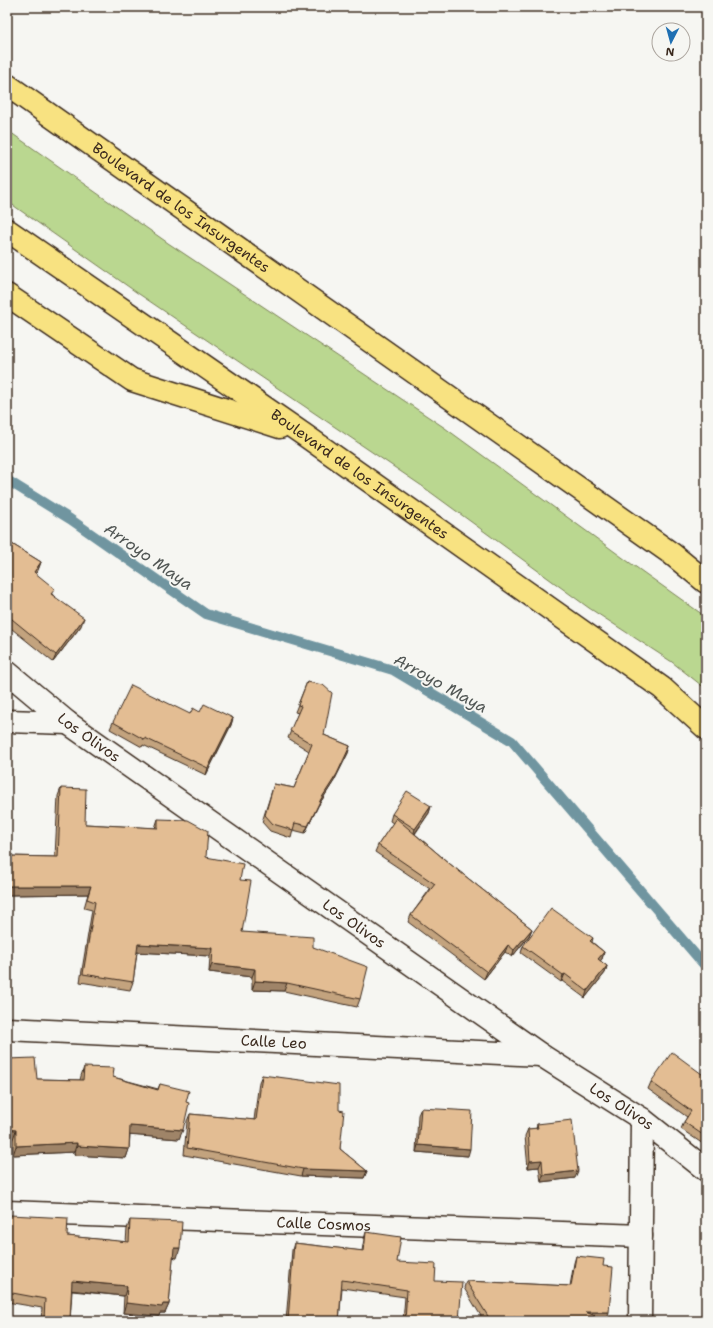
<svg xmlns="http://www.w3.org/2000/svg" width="713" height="1328" font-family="'Shantell Sans',sans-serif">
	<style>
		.green { fill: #bad790; stroke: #7a8057 }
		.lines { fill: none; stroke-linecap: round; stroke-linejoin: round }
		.stream { stroke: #7095a0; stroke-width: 10 }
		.minor-casing { stroke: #3b2a1e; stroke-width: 25 }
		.highway-casing { stroke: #3b2a1e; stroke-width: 25 }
		.minor { stroke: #f6f6f2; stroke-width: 22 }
		.highway { stroke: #f8e281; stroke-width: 22 }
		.wall { fill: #c3a37e; stroke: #3b2a1e }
		.shaded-wall { fill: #9f8467; stroke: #3b2a1e }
		.building { fill: #e3bd93; stroke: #3b2a1e }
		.labels { text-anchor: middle; stroke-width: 3.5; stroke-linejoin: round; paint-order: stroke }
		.street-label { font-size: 15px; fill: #3b2a1e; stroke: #f6f6f2 }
		.water-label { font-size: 16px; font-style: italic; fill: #515654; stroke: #f6f6f2 }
	</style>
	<rect width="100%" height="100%" fill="#f6f6f2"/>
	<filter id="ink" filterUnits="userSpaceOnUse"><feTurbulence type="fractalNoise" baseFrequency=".025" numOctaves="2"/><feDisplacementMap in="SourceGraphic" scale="8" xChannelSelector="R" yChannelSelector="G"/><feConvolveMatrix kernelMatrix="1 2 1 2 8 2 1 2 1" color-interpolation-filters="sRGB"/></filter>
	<g filter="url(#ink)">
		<!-- green -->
		<path class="green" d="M 7,130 L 168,243 L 445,428 L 626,560 L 706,617 L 706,689 L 672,662 L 589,608 L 422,486 L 136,292 L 7,201 Z"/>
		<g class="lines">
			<!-- stream -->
			<path class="stream" d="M 7,480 L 70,519 L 206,614 L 393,670 L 512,741 L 706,967"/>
			<!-- minor casing -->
			<g class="minor-casing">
				<g id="minor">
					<path id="s1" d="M 7,672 L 68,723 L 541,1055 L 642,1119 L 706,1170"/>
					<path d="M 7,721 L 68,723"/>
					<path id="s2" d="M 7,1029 L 541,1055"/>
					<path id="s3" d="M 7,1212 L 641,1236"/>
					<path d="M 640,1321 L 642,1119"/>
				</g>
			</g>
			<!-- highway casing -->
			<g class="highway-casing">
				<g id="highway">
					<path id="s4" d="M 7,85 L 672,554 L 706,582"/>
					<path id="s5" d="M 7,230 L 303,434 L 662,688 L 706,728"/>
					<path d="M 7,295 L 132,380 L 280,427"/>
				</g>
			</g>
			<!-- minor -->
			<use href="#minor" class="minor"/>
			<!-- highway -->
			<use href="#highway" class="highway"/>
		</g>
		<!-- wall -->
		<path class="wall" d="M 7,541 L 41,562 L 38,570 L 36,574 L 53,595 L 81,626 L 53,662 L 7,625 Z
			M 307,682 L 324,735 L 350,746 L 348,753 L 334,781 L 318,806 L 305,833 L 293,830 L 291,838 L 270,831 L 262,822 L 274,784 L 294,788 L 309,751 L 288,738 L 298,713 L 295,712 Z
			M 200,712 L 233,718 L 231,725 L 206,775 L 143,745 L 142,747 L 110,729 L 113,722 L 190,714 Z
			M 61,788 L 85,824 L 155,828 L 158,819 L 206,857 L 240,880 L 242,932 L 313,947 L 360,999 L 357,1007 L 284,991 L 252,990 L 252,977 L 209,972 L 210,956 L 137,952 L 133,982 L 130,990 L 80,982 L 92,910 L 84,908 L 88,894 L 7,895 L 7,856 L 55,857 L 58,796 Z
			M 431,806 L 429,813 L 415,834 L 450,864 L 532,929 L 529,936 L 512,957 L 505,952 L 484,979 L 408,922 L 411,915 L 430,889 L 375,852 L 378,845 L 393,823 L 390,821 L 392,814 Z
			M 593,938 L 592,942 L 604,952 L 602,959 L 600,961 L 607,966 L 605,973 L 585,998 L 562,981 L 561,982 L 521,953 L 523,946 Z
			M 7,1059 L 37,1079 L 80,1080 L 81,1076 L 84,1067 L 113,1077 L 158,1089 L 160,1084 L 186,1102 L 179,1139 L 130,1135 L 129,1149 L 126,1158 L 74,1155 L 74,1152 L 13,1155 L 13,1139 L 7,1138 Z
			M 262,1075 L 339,1110 L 340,1149 L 367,1171 L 364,1178 L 301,1176 L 184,1155 L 187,1121 L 190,1114 L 254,1120 L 259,1082 Z
			M 706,1077 L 706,1146 L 681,1129 L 684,1122 L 687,1117 L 648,1089 L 651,1082 Z
			M 421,1108 L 468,1156 L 416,1152 L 418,1115 Z
			M 537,1124 L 575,1178 L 541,1182 L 539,1167 L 528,1168 L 525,1136 L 528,1129 L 536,1129 Z
			M 7,1214 L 67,1236 L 126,1242 L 127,1229 L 130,1220 L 177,1258 L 173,1257 L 169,1304 L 165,1313 L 160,1313 L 159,1316 L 123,1313 L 124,1296 L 72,1291 L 70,1321 L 41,1321 L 42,1308 L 7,1302 Z
			M 366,1232 L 397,1262 L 435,1281 L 459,1321 L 403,1321 L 405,1297 L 342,1288 L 339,1321 L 286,1321 L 292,1250 L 294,1243 L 362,1251 L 364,1239 Z
			M 576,1256 L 603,1266 L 607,1320 L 609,1321 L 484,1321 L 464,1288 L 466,1281 L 570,1286 L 574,1263 Z"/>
		<!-- shaded-wall -->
		<path class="shaded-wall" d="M 41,562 L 38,570 L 31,580 L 34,572 Z
			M 84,618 L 81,626 L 53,662 L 56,655 Z
			M 233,718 L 231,725 L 206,775 L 208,768 Z
			M 350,746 L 348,753 L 334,781 L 318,806 L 305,833 L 308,826 L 321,799 Z
			M 431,806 L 429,813 L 413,836 L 415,829 Z
			M 7,886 L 91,886 L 88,894 L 7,895 Z
			M 532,929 L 529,936 L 512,957 L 514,950 Z
			M 138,944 L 213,948 L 210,956 L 135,952 Z
			M 508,945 L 505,952 L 484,979 L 487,972 Z
			M 604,952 L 602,959 L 596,966 L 598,959 Z
			M 212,964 L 255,969 L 252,977 L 209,972 Z
			M 607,966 L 605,973 L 585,998 L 587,991 Z
			M 565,974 L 562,981 L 561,982 L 563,975 Z
			M 255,981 L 287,983 L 284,991 L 252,990 Z
			M 130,1126 L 183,1130 L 179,1139 L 127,1135 Z
			M 7,1129 L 16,1130 L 13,1139 L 7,1138 Z
			M 77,1143 L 74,1152 L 13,1155 L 16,1146 Z
			M 418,1145 L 470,1149 L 468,1156 L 416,1152 Z
			M 77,1146 L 129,1149 L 126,1158 L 74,1155 Z
			M 542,1160 L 539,1167 L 528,1168 L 530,1161 Z
			M 303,1169 L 367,1171 L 364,1178 L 301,1176 Z
			M 578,1171 L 575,1178 L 541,1182 L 543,1175 Z
			M 174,1248 L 180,1248 L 177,1258 L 171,1257 Z
			M 72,1281 L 127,1286 L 124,1296 L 69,1290 Z
			M 126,1303 L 163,1304 L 169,1304 L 165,1313 L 160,1313 L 159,1316 L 123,1313 Z
			M 585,1312 L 609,1312 L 607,1320 Z
			M 515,1316 L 513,1321 L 507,1321 Z
			M 44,1319 L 70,1320 L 70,1321 L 43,1321 Z"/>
		<!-- building -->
		<path class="building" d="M 7,541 L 41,562 L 34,572 L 55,589 L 51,594 L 84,618 L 56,655 L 7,615 Z
			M 307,682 L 323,685 L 332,693 L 324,735 L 350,746 L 337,774 L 321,799 L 308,826 L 295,823 L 293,830 L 273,824 L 265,815 L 274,784 L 294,788 L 312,744 L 290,731 L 301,706 L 298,705 Z
			M 131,685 L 190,714 L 193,708 L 200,712 L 204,704 L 233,718 L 208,768 L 145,738 L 145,740 L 113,722 Z
			M 61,788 L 86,789 L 85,824 L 158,828 L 158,819 L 188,820 L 208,831 L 206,857 L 243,864 L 240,880 L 251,881 L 242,932 L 313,937 L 313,947 L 368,967 L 360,999 L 287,983 L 255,981 L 255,969 L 212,964 L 213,948 L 138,944 L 133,982 L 83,974 L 95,902 L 87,899 L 91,886 L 7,886 L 7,856 L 58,857 Z
			M 407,791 L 431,806 L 415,829 L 392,814 Z
			M 396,818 L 450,864 L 532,929 L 514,950 L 508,945 L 487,972 L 411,915 L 435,884 L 378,845 Z
			M 551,908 L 593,938 L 590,941 L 604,952 L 598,959 L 607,966 L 587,991 L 565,974 L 563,975 L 523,946 Z
			M 672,1052 L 706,1077 L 706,1137 L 684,1122 L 691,1111 L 651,1082 Z
			M 35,1058 L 37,1079 L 83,1080 L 84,1067 L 114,1068 L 113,1077 L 158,1090 L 160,1084 L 189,1091 L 186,1102 L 189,1103 L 183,1130 L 130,1126 L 129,1149 L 77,1146 L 77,1143 L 16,1146 L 16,1130 L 7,1129 L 7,1059 Z
			M 262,1075 L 339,1085 L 339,1110 L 344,1111 L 340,1149 L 367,1171 L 303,1169 L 187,1148 L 190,1114 L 256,1120 Z
			M 421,1108 L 472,1111 L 470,1149 L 418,1145 Z
			M 572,1120 L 578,1171 L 543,1175 L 542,1160 L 530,1161 L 528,1129 L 538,1128 L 537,1124 Z
			M 7,1214 L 10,1215 L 68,1218 L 67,1236 L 129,1242 L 130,1220 L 182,1222 L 180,1248 L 174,1248 L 169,1304 L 163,1304 L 162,1307 L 126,1303 L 127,1286 L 72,1281 L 70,1320 L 44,1319 L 45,1299 L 7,1292 Z
			M 366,1232 L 401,1237 L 397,1262 L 436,1264 L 435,1281 L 462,1282 L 459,1321 L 405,1321 L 407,1290 L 342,1280 L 339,1321 L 288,1321 L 294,1243 L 364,1251 Z
			M 576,1256 L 604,1259 L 603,1266 L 613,1267 L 609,1312 L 585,1312 L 609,1321 L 514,1321 L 515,1316 L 507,1321 L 491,1321 L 466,1281 L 571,1286 Z"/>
	</g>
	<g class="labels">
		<!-- street labels -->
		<g class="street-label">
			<text dy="5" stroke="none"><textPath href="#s4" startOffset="213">Boulevard de los Insurgentes</textPath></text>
			<text dy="5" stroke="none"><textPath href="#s5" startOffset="429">Boulevard de los Insurgentes</textPath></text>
			<text dy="5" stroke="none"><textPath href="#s1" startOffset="105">Los Olivos</textPath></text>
			<text dy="5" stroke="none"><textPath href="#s1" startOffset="429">Los Olivos</textPath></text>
			<text dy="5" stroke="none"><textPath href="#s2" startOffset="267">Calle Leo</textPath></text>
			<text dy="5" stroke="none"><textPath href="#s1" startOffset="753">Los Olivos</textPath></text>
			<text dy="5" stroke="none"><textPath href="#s3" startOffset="317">Calle Cosmos</textPath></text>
		</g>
		<!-- water labels -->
		<g class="water-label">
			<text transform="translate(149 556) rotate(35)" y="6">Arroyo Maya</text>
			<text transform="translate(441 683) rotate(29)" y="6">Arroyo Maya</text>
		</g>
	</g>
	<!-- margin -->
	<rect width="713" height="1328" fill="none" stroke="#f6f6f2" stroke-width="24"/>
	<rect x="12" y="12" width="689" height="1304" fill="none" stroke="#3b2a1e" stroke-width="1.5" filter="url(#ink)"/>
	<!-- north arrow -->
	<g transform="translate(671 42) rotate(186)"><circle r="19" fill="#f6f6f2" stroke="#aba49d"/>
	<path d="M0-3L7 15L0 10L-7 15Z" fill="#1f6fb2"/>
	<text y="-6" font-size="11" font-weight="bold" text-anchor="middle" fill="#3b2a1e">N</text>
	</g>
</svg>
